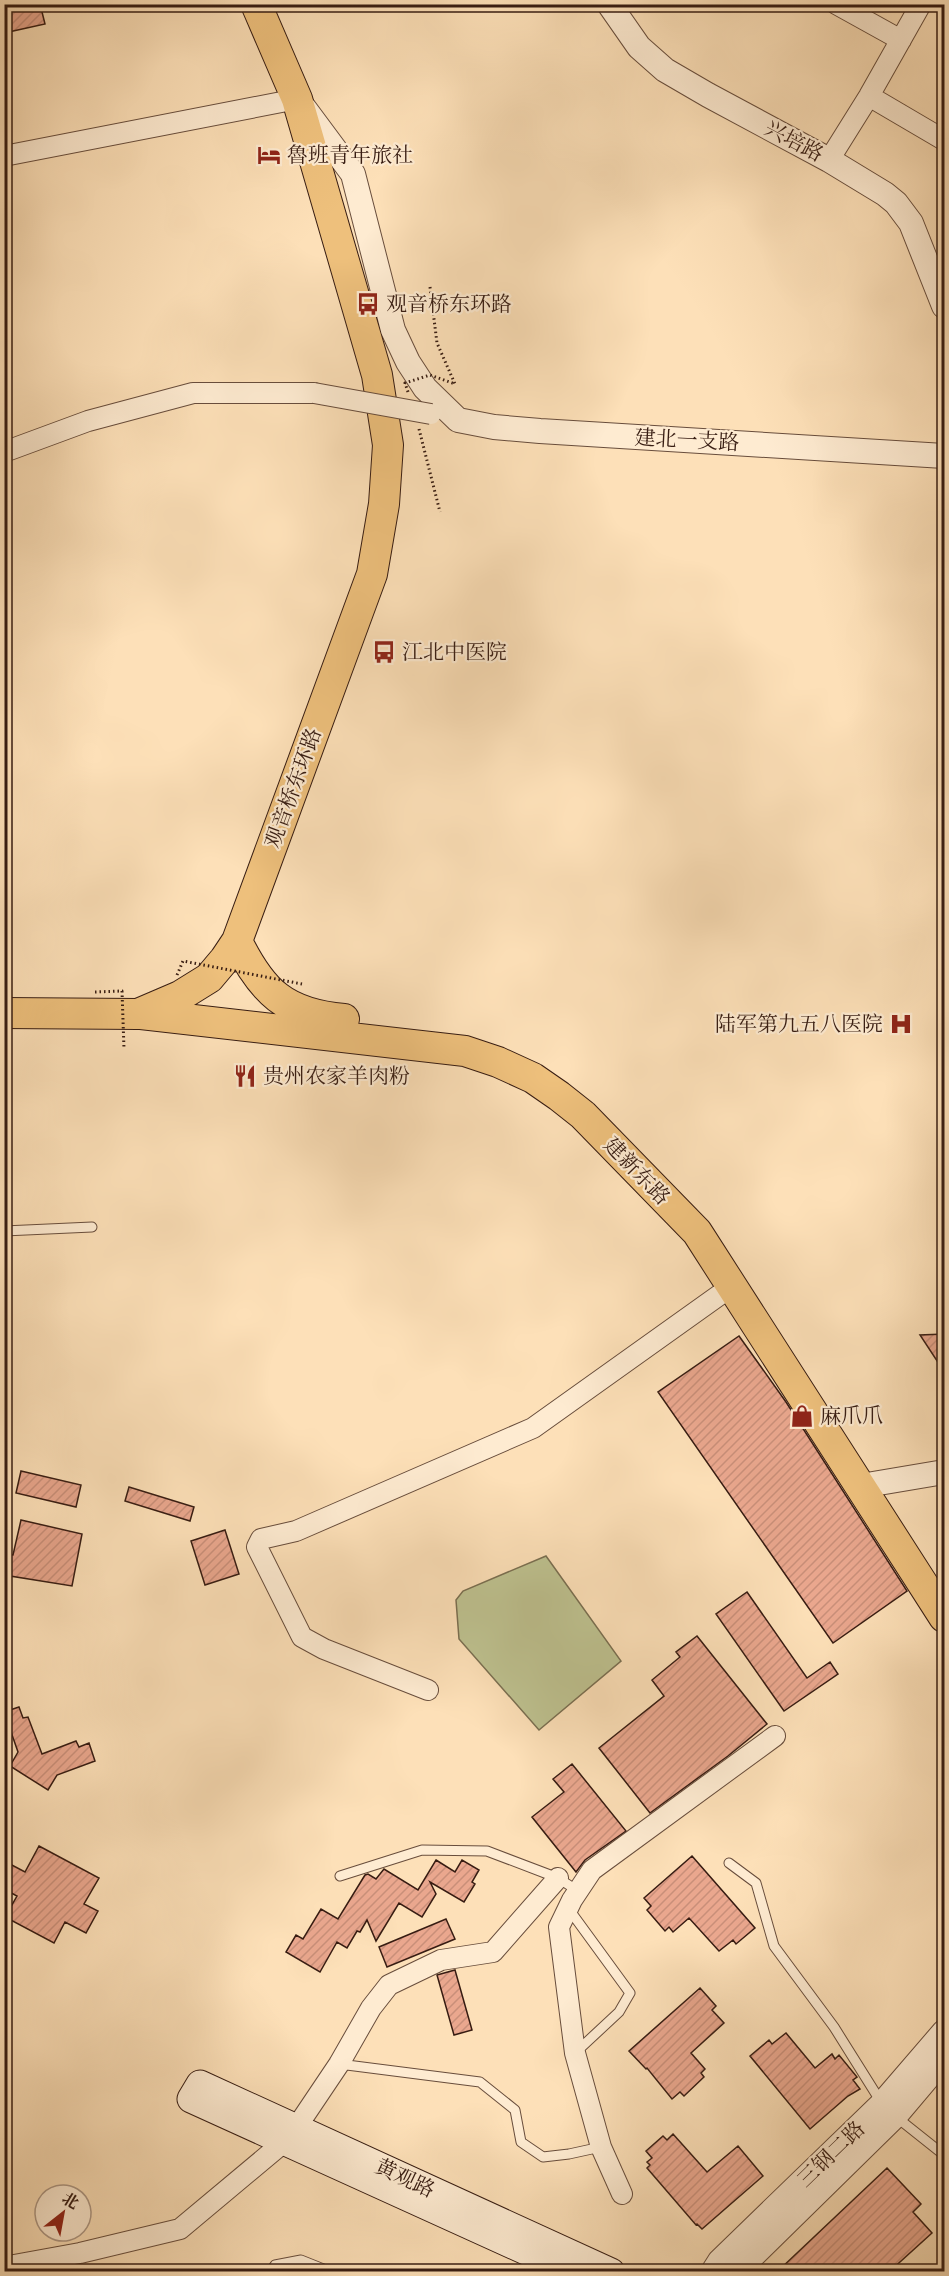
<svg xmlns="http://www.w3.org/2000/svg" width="949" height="2276" font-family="Vollkorn,'Noto Serif SC',serif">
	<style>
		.pitch { fill: #bec290; stroke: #7a6f51; stroke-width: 1.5 }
		.building { fill: url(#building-hatch); stroke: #371c12; stroke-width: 1.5 }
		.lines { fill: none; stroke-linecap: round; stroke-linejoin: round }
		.service-casing { stroke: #684d3c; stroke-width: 11 }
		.minor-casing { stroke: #684d3c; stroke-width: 22 }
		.tertiary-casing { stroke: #684d3c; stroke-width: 26 }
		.secondary-casing { stroke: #371c12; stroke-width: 29 }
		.primary-casing { stroke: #371c12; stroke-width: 32 }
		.path { stroke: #371c12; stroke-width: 3; stroke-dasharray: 1.5 3; stroke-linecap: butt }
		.service { stroke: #feebd1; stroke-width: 9 }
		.minor { stroke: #feebd1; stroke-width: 20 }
		.tertiary { stroke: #feebd1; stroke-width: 24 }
		.secondary { stroke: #feebd1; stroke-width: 27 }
		.primary { stroke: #eec07c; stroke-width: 30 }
		.minor-bridge-casing { stroke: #684d3c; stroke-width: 22; stroke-linecap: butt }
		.path-bridge { stroke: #371c12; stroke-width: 3; stroke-dasharray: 1.5 3; stroke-linecap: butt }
		.minor-bridge { stroke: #feebd1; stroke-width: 20 }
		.labels { text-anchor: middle; stroke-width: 4.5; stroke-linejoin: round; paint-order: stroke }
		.street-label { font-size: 21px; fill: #371c12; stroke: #feebd1 }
		.poi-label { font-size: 21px; fill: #371c12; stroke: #feebd1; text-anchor: start }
	</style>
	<defs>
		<pattern id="building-hatch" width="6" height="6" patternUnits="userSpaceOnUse" patternTransform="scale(1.5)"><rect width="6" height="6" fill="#eaa78e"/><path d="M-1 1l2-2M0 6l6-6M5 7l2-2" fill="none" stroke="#c98f79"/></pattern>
	</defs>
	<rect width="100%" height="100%" fill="#fde0b8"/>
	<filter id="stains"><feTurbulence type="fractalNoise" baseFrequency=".00333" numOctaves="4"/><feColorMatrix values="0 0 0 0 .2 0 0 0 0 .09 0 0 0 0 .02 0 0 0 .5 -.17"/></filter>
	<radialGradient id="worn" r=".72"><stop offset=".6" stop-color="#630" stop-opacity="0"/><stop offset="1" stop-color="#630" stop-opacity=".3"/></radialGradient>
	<!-- pitch -->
	<path class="pitch" d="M 546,1556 L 621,1661 L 539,1730 L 459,1639 L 456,1600 L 463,1591 Z"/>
	<!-- building -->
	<path class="building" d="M 4,4 L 40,4 L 45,24 L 4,33 Z
		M 945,1334 L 945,1373 L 920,1335 Z
		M 739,1336 L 786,1402 L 907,1591 L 833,1643 L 658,1392 Z
		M 21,1471 L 81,1485 L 76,1507 L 16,1493 Z
		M 129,1487 L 194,1507 L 190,1521 L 125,1501 Z
		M 21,1520 L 82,1534 L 72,1586 L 4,1575 L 4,1554 L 13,1555 Z
		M 225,1530 L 239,1574 L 205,1585 L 191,1541 Z
		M 747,1592 L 807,1678 L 830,1662 L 838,1674 L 784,1711 L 716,1614 Z
		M 697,1636 L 767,1724 L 728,1756 L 650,1813 L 599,1748 L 664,1696 L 652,1680 L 680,1657 L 676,1652 Z
		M 19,1707 L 23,1718 L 28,1717 L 42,1754 L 76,1741 L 79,1747 L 89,1743 L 95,1761 L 57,1775 L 48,1790 L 10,1766 L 18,1752 L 4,1712 Z
		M 572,1764 L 626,1831 L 585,1860 L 576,1872 L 532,1817 L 564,1792 L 553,1779 Z
		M 39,1846 L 99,1878 L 84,1904 L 98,1911 L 86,1933 L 65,1922 L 54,1943 L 5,1917 L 17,1896 L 4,1889 L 4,1874 L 10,1864 L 25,1872 Z
		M 692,1856 L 755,1928 L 736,1944 L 733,1940 L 719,1951 L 689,1918 L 673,1932 L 669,1927 L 665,1931 L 647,1910 L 651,1906 L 644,1898 Z
		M 436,1860 L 455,1872 L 462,1860 L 479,1870 L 472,1882 L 475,1884 L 464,1902 L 430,1882 L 436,1894 L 422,1917 L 399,1903 L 376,1941 L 367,1920 L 360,1932 L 357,1931 L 347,1948 L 337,1942 L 320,1972 L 286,1952 L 296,1935 L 303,1939 L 321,1909 L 338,1919 L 365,1875 L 368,1874 L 376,1879 L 384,1869 L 418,1890 Z
		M 446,1919 L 455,1939 L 387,1967 L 379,1947 Z
		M 455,1970 L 472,2030 L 454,2035 L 437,1975 Z
		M 700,1988 L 716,2006 L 712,2010 L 724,2023 L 691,2053 L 705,2069 L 701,2073 L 704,2077 L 684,2096 L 680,2092 L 672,2099 L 647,2068 L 646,2069 L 629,2051 Z
		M 786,2033 L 815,2068 L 832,2054 L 835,2059 L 839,2055 L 857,2077 L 853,2080 L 860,2089 L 848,2096 L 810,2129 L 750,2056 L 769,2040 L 772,2044 Z
		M 673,2134 L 707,2172 L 738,2146 L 763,2176 L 702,2229 L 697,2224 L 696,2225 L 647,2168 L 650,2165 L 647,2162 L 652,2158 L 646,2151 L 663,2136 L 667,2140 Z
		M 887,2168 L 921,2204 L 913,2212 L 932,2233 L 890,2271 L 778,2271 Z"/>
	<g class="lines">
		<!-- service casing -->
		<g class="service-casing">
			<path id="service" d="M 4,1231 L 92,1227
				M 729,1863 L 756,1883 L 774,1946 L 834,2027 L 881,2102
				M 340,1876 L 422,1850 L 487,1851 L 558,1878 L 578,1891
				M 568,1908 L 630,1993 L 619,2012 L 575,2053
				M 339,2064 L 480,2082 L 515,2110 L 521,2142 L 543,2157 L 569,2154 L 601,2147
				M 895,2116 L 944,2155
				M 270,2272 L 275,2265 L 301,2260 L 331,2272"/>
		</g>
		<!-- minor casing -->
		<g class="minor-casing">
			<path id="minor" d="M 836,4 L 901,40
				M 869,96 L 944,140
				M 4,156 L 297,99
				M 829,160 L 869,96 L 921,4
				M 4,452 L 88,421 L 193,393 L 314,393
				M 428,1690 L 324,1649 L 302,1637 L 257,1547 L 261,1539 L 296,1531 L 533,1428 L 732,1286
				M 622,2194 L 601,2147 L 575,2053 L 559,1927 L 572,1900 L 592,1870 L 775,1736
				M 12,2272 L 14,2265 L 80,2253 L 180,2229 L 284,2142 L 296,2128 L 339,2064 L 371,2008 L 389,1985 L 441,1960 L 493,1952 L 558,1878"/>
		</g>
		<!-- tertiary casing -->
		<g class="tertiary-casing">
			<path id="tertiary" d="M 609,4 L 639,47 L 665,70 L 708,95 L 829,160 L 885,194 L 896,203 L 911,223 L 944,306
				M 304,108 L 353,174 L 393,330 L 408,362 L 425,388 L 458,420 L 494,427 L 540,431 L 944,456
				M 861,1486 L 944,1472
				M 713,2272 L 720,2261 L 882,2104 L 944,2032
				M 736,2272 L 895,2116 L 944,2058"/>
		</g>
		<!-- secondary casing -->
		<g class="secondary-casing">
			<path id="secondary" d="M 572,2272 L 191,2099 L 200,2084 L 611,2272"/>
		</g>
		<!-- primary casing -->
		<g class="primary-casing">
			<path id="primary" d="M 237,941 C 262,992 285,1014 344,1019
				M 4,1013 L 138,1014 L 180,996 L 209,978 L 225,959 L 237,941 L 372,574 L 384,504 L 388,445 L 377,375 L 297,99 L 256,4
				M 141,1014 L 465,1051 L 498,1062 L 533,1078 L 559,1096 L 583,1115 L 697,1232 L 944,1617"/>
		</g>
		<!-- path -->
		<path class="path" d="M 430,287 L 437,343
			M 419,429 L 440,512"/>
		<!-- service -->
		<use href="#service" class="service"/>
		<!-- minor -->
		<use href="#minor" class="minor"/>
		<!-- tertiary -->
		<use href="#tertiary" class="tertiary"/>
		<!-- secondary -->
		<use href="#secondary" class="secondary"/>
		<!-- primary -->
		<use href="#primary" class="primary"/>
		<!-- minor-bridge casing -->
		<g class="minor-bridge-casing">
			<path id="minor-bridge" d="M 314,393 L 431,414"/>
		</g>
		<!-- path-bridge -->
		<path class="path-bridge" d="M 408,392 L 405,383 L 430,375 L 455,384 L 437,343
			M 177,975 L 183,961 L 302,984
			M 95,992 L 122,991 L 124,1049"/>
		<!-- minor-bridge -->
		<use href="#minor-bridge" class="minor-bridge"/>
	</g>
	<!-- icons -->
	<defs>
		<g id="hotel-bare" transform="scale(1.8)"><path d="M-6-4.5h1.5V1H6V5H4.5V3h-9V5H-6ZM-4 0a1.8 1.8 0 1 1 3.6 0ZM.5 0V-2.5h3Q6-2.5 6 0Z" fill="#8f2418" stroke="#feebd1" stroke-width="2.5" paint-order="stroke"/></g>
		<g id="bus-bare" transform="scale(1.8)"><path d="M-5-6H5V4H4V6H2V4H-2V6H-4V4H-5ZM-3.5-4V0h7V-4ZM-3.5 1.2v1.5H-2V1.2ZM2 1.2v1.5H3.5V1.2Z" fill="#8f2418" stroke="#feebd1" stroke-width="2.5" paint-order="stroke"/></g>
		<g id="hospital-bare" transform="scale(1.8)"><path d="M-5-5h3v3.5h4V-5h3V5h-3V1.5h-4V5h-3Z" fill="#8f2418" stroke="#feebd1" stroke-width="2.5" paint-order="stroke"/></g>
		<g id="restaurant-bare" transform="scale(1.8)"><path d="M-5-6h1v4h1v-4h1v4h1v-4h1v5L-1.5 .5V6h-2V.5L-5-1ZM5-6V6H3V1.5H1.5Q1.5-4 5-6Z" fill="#8f2418" stroke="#feebd1" stroke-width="2.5" paint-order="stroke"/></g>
		<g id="shop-bare" transform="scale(1.8)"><path d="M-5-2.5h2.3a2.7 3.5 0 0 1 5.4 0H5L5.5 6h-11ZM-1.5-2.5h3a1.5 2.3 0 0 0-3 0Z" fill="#8f2418" stroke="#feebd1" stroke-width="2.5" paint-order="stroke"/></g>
	</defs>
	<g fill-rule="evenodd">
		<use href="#hotel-bare" x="269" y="155"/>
		<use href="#bus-bare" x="368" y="304"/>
		<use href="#bus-bare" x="384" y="652"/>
		<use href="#hospital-bare" x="901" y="1024"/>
		<use href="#restaurant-bare" x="245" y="1076"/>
		<use href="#shop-bare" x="802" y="1416"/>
	</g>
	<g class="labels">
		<!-- street labels -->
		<g class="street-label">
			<text transform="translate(794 141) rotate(28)" y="7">兴培路</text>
			<text transform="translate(687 440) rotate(3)" y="7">建北一支路</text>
			<text transform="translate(293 788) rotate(-70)" y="7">观音桥东环路</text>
			<text transform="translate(637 1171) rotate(46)" y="7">建新东路</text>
			<text transform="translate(831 2154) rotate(-44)" y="7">三钢二路</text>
			<text transform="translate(405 2178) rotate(25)" y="7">黄观路</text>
		</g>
		<!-- poi labels -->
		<g class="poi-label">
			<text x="287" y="162">魯班青年旅社</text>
			<text x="386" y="311">观音桥东环路</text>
			<text x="402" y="659">江北中医院</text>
			<text x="883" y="1031" text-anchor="end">陆军第九五八医院</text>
			<text x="263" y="1083">贵州农家羊肉粉</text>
			<text x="820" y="1423">麻爪爪</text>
		</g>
	</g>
	<!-- margin -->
	<rect width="949" height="2276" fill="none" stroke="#fde0b8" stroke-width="24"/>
	<rect x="6" y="6" width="937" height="2264" fill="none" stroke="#371c12" stroke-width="3"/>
	<rect x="12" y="12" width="925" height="2252" fill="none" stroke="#371c12" stroke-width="1.5"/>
	<!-- north arrow -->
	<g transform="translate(63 2213) rotate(31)"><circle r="28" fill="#feebd1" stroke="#ae9885" stroke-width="1.5"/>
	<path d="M0-4.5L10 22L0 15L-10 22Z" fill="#8f2418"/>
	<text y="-9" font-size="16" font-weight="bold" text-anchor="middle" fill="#371c12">北</text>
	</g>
	<rect width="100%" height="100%" filter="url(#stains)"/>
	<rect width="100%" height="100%" fill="url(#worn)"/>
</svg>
